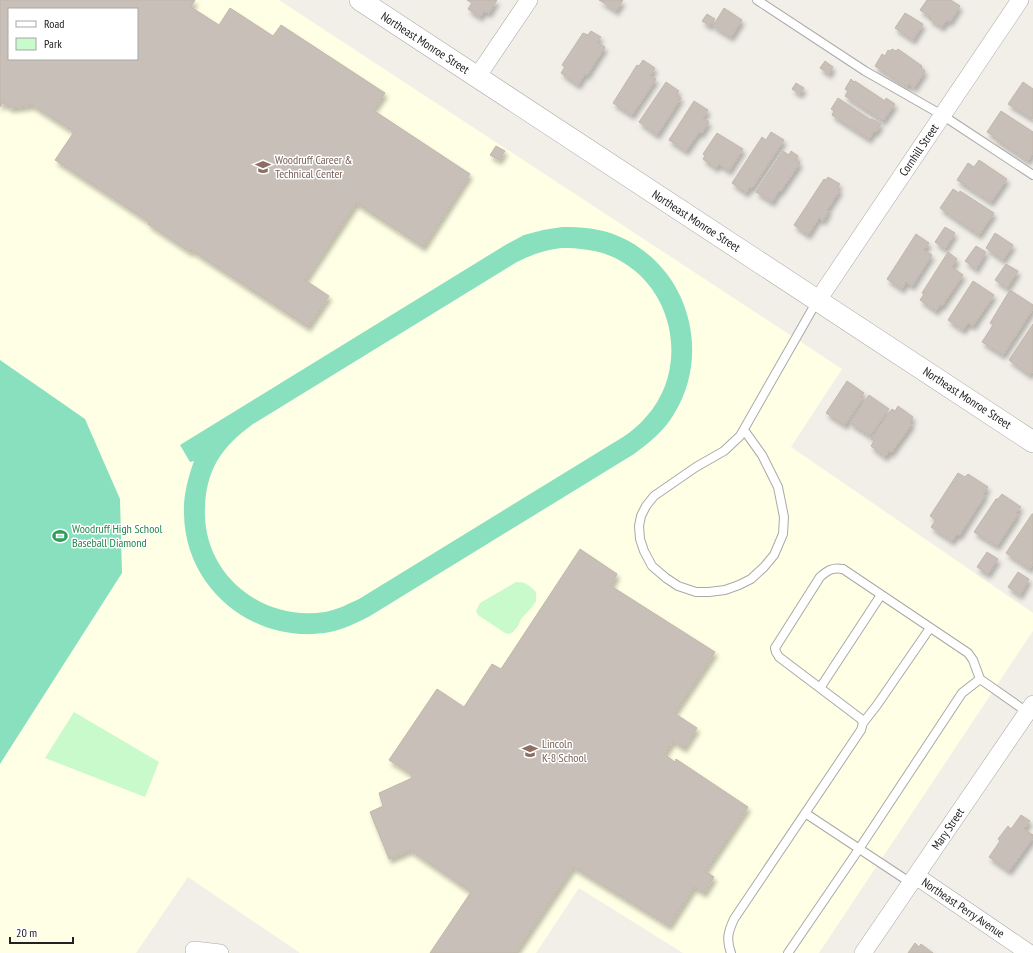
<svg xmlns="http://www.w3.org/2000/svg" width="1033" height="953" font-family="'PT Sans Narrow',sans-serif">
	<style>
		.education { fill: #ffffe5; fill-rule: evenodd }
		.park { fill: #c8facc }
		.pitch { fill: #88e0be; fill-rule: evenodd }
		.building { fill: #c7bfb8; stroke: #c4b6ab; fill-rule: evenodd; filter: url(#shadow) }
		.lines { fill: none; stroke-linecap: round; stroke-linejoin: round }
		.service-casing { stroke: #a9a9a9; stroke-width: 10 }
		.minor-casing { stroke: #a9a9a9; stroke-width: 18 }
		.tertiary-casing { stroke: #a9a9a9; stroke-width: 22 }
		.service { stroke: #fff; stroke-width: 8 }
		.minor { stroke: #fff; stroke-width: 17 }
		.tertiary { stroke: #fff; stroke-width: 21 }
		.labels { text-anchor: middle; stroke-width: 3; stroke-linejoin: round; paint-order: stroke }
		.street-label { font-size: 12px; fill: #222; stroke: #fff }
		.education-label { font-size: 12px; fill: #785e54; stroke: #fff; text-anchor: start }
		.leisure-label { font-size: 12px; fill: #27864d; stroke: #fff; text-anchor: start }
	</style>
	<defs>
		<filter id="shadow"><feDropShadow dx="2.5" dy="4.5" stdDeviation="2" flood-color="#0004"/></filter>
	</defs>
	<rect width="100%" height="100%" fill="#f2efe9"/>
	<!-- education -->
	<path class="education" d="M 0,0 L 279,0 L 842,369 L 791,447 L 1033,613 L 1033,631 L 819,953 L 683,953 L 579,888 L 536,953 L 300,953 L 188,877 L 136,953 L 0,953 ZM 9,9 L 137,9 L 137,59 L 9,59 Z"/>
	<!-- park -->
	<path class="park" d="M 516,582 C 526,582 529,585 536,592 L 536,601 L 532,607 L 521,619 L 518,626 L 513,632 L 509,634 L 505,633 L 478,615 L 476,611 L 480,603 Z
		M 74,712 L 159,762 L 145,797 L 45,758 Z"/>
	<!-- pitch -->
	<path class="pitch" d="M 562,227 C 581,227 600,228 618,236 C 687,265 713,351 674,414 C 664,431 649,443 634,454 L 370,616 C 357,623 344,629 330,632 C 256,646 185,590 184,514 C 183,496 188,478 194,461 L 190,462 L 180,445 L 507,244 L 524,235 L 543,230 ZM 562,248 C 584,248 605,251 624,263 C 676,295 688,371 646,417 C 639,425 632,431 623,437 L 359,599 C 348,604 337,610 325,612 C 261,622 202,573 205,508 C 205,492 209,475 217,461 C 226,446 238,435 253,424 L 517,262 C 533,254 545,250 562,248 Z
		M 0,360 L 85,419 L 120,499 L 122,573 L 0,764 Z"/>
	<!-- building -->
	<path class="building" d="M 0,0 L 195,0 L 191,7 L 219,25 L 230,8 L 273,36 L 281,25 L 385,93 L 373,110 L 470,174 L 423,247 L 356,203 L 305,280 L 329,296 L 308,327 L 191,250 L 190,252 L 148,224 L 149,222 L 55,160 L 74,132 L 32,105 L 11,108 L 3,103 L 0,107 ZM 9,9 L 137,9 L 137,59 L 9,59 Z
		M 467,0 L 497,0 L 489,13 L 484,11 L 480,17 L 468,9 L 472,3 Z
		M 599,0 L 623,0 L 616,11 Z
		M 927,0 L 951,0 L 960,6 L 950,22 L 947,20 L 942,27 L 929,19 L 931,17 L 920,10 Z
		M 724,8 L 742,20 L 731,37 L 713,26 Z
		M 905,13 L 923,24 L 913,40 L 895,28 Z
		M 707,14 L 715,19 L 710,26 L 702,21 Z
		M 591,31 L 601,37 L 597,42 L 605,47 L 587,75 L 585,74 L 578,85 L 561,73 L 565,67 L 562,65 L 583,33 L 588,35 Z
		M 892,49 L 896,51 L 898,49 L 922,66 L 921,68 L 925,71 L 914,88 L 909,84 L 907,87 L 875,66 L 882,54 L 885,56 L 888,50 L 890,51 Z
		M 643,60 L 655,68 L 650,76 L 656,79 L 632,115 L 613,103 L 637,65 L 639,66 Z
		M 825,61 L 833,67 L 829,74 L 820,68 Z
		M 851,79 L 854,82 L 855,81 L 885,101 L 886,98 L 895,104 L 883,121 L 845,96 L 848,91 L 845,89 Z
		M 666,82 L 679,91 L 676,95 L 681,98 L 657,135 L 639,122 Z
		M 1023,82 L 1033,89 L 1033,119 L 1008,104 Z
		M 796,83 L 804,88 L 800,94 L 792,89 Z
		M 838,98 L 871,120 L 872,119 L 881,124 L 876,132 L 874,131 L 869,139 L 832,115 L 834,111 L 831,109 Z
		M 694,101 L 708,110 L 703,118 L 709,122 L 701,134 L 699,132 L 686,151 L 669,140 Z
		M 1001,111 L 1033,132 L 1033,153 L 1028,161 L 994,138 L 995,137 L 987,132 Z
		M 771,132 L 784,140 L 752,188 L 750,187 L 746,193 L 732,183 L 762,137 L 766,140 Z
		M 717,133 L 743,149 L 729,171 L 719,164 L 716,168 L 703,159 L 705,156 L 703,154 Z
		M 496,146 L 505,151 L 499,160 L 490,155 Z
		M 783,151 L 789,155 L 791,151 L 798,156 L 796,160 L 800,163 L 780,192 L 779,191 L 772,202 L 756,192 Z
		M 979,160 L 1007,179 L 991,202 L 957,180 L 968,163 L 974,167 Z
		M 828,177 L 840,184 L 837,188 L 840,190 L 827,210 L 829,211 L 823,221 L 819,218 L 808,235 L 794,225 L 824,179 L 826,180 Z
		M 953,189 L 959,193 L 960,191 L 994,213 L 979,235 L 940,208 Z
		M 945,227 L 955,233 L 945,249 L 935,242 Z
		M 995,233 L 1013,245 L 1003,260 L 986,248 Z
		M 916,234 L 929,243 L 924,250 L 932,255 L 912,286 L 906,282 L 902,289 L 887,279 Z
		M 976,246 L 986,252 L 976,269 L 965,261 Z
		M 948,252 L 957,259 L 952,267 L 963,275 L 942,306 L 940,305 L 936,311 L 920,300 L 924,294 L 922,293 Z
		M 1006,264 L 1018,271 L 1007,288 L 995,280 Z
		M 973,281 L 994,295 L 973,326 L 968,323 L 963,330 L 948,320 Z
		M 1010,290 L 1033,305 L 1033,309 L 1003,355 L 982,342 L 993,325 L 990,323 Z
		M 1033,324 L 1033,371 L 1030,375 L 1009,360 Z
		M 847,381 L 864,393 L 861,397 L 863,398 L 845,425 L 826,413 Z
		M 869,395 L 889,409 L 870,436 L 850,423 Z
		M 898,406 L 913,417 L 910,422 L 912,424 L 891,453 L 889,451 L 885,457 L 871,446 L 874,441 L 871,439 L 892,409 L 895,411 Z
		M 958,473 L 965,477 L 968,474 L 988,487 L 983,494 L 985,495 L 959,536 L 957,534 L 952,541 L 931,527 L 936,520 L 930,516 Z
		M 1002,494 L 1021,507 L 1016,513 L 1018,514 L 997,546 L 974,532 L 996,499 L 998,499 Z
		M 1032,514 L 1033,514 L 1033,564 L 1030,569 L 1006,553 Z
		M 580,549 L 617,574 L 611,586 L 715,652 L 674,713 L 697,728 L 684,748 L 673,741 L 664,754 L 675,762 L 676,759 L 748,807 L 705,871 L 714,877 L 704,893 L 694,887 L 669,926 L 573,867 L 515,953 L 430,953 L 471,892 L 410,850 L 389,859 L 370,812 L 383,806 L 379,793 L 412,778 L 410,773 L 389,760 L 437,689 L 464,707 L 492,664 L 501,669 Z
		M 987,552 L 998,559 L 988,574 L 977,567 Z
		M 1018,572 L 1029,579 L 1020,595 L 1008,587 Z
		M 1021,815 L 1030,821 L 1024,829 L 1033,835 L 1033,838 L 1009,871 L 989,857 L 1000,841 L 998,839 L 1008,826 L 1011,829 Z
		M 915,943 L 919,947 L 921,944 L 933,953 L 908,953 Z"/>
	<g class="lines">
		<!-- service casing -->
		<g class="service-casing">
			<path id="service" d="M 757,0 L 865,71 L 942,115 L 1033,175
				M 744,430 L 762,455 L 778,487 L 784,517 L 783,534 L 774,555 L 764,567 L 751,579 L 739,585 L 725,590 L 709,592 L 696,592 L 678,586 L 666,578 L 652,566 L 644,551 L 640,539 L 639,526 L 641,516 L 646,506 L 654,496 L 696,467 L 724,451 L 740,436 L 817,301
				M 820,688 L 881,595
				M 863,723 L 877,705 L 930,628
				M 805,813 L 911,883
				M 731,953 C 726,939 728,932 734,919 L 861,730 L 863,723 L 861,719 L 779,657 L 776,652 L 775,648 L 820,577 C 828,570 833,567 843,569 L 968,653 L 973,660 L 980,679 L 1027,712
				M 788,953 L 859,849 L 962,693 L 980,679"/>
		</g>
		<!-- minor casing -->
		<g class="minor-casing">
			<path id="minor" d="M 477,77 L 529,0
				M 818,300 L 1020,0
				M 916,876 L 1029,953
				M 194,950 L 220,953
				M 863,953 L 1033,704"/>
		</g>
		<!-- tertiary casing -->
		<g class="tertiary-casing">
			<path id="tertiary" d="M 360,0 L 1033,442"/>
		</g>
		<!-- service -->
		<use href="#service" class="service"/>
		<!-- minor -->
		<use href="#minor" class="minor"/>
		<!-- tertiary -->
		<use href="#tertiary" class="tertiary"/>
	</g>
	<!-- icons -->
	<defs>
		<g id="school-bare" transform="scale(1.2)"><path d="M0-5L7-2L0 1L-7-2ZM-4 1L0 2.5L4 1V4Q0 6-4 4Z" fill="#8d6e63" stroke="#fff" stroke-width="2.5" paint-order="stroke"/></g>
		<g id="stadium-bare" transform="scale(1.2)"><path d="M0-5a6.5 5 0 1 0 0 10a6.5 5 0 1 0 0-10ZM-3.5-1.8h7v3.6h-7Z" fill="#2e9e5b" stroke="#fff" stroke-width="2.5" paint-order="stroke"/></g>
	</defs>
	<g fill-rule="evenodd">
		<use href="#school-bare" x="263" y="167"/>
		<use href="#stadium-bare" x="60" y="536"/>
		<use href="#school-bare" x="530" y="751"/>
	</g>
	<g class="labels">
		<!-- street labels -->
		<g class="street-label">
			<text transform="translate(425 43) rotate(33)" y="4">Northeast Monroe Street</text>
			<text transform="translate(919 150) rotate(-56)" y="4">Cornhill Street</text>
			<text transform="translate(696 221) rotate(33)" y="4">Northeast Monroe Street</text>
			<text transform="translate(967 398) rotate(33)" y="4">Northeast Monroe Street</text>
			<text transform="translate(948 829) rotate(-56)" y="4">Mary Street</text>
			<text transform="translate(963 908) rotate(34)" y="4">Northeast Perry Avenue</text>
		</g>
		<!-- education labels -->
		<g class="education-label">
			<text x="275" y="164">Woodruff Career &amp;<tspan x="275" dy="14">Technical Center</tspan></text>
			<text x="542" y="748">Lincoln<tspan x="542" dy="14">K-8 School</tspan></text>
		</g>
		<!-- leisure labels -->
		<g class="leisure-label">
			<text x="72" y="533">Woodruff High School<tspan x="72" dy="14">Baseball Diamond</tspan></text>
		</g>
	</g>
	<!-- legend -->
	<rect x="8" y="8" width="130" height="52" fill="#ffffff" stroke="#a7a7a7"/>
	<rect x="16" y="21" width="20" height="6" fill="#ffffff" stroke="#a7a7a7"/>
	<text x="44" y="28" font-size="12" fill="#222222">Road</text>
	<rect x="16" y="38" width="20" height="12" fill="#c8facc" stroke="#a7a7a7"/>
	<text x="44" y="48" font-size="12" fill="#222222">Park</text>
	<!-- scale -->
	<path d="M10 937v6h63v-6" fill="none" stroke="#222222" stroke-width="2"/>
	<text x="16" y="937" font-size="12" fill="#222222" stroke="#ffffff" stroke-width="3" paint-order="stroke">20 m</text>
</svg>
